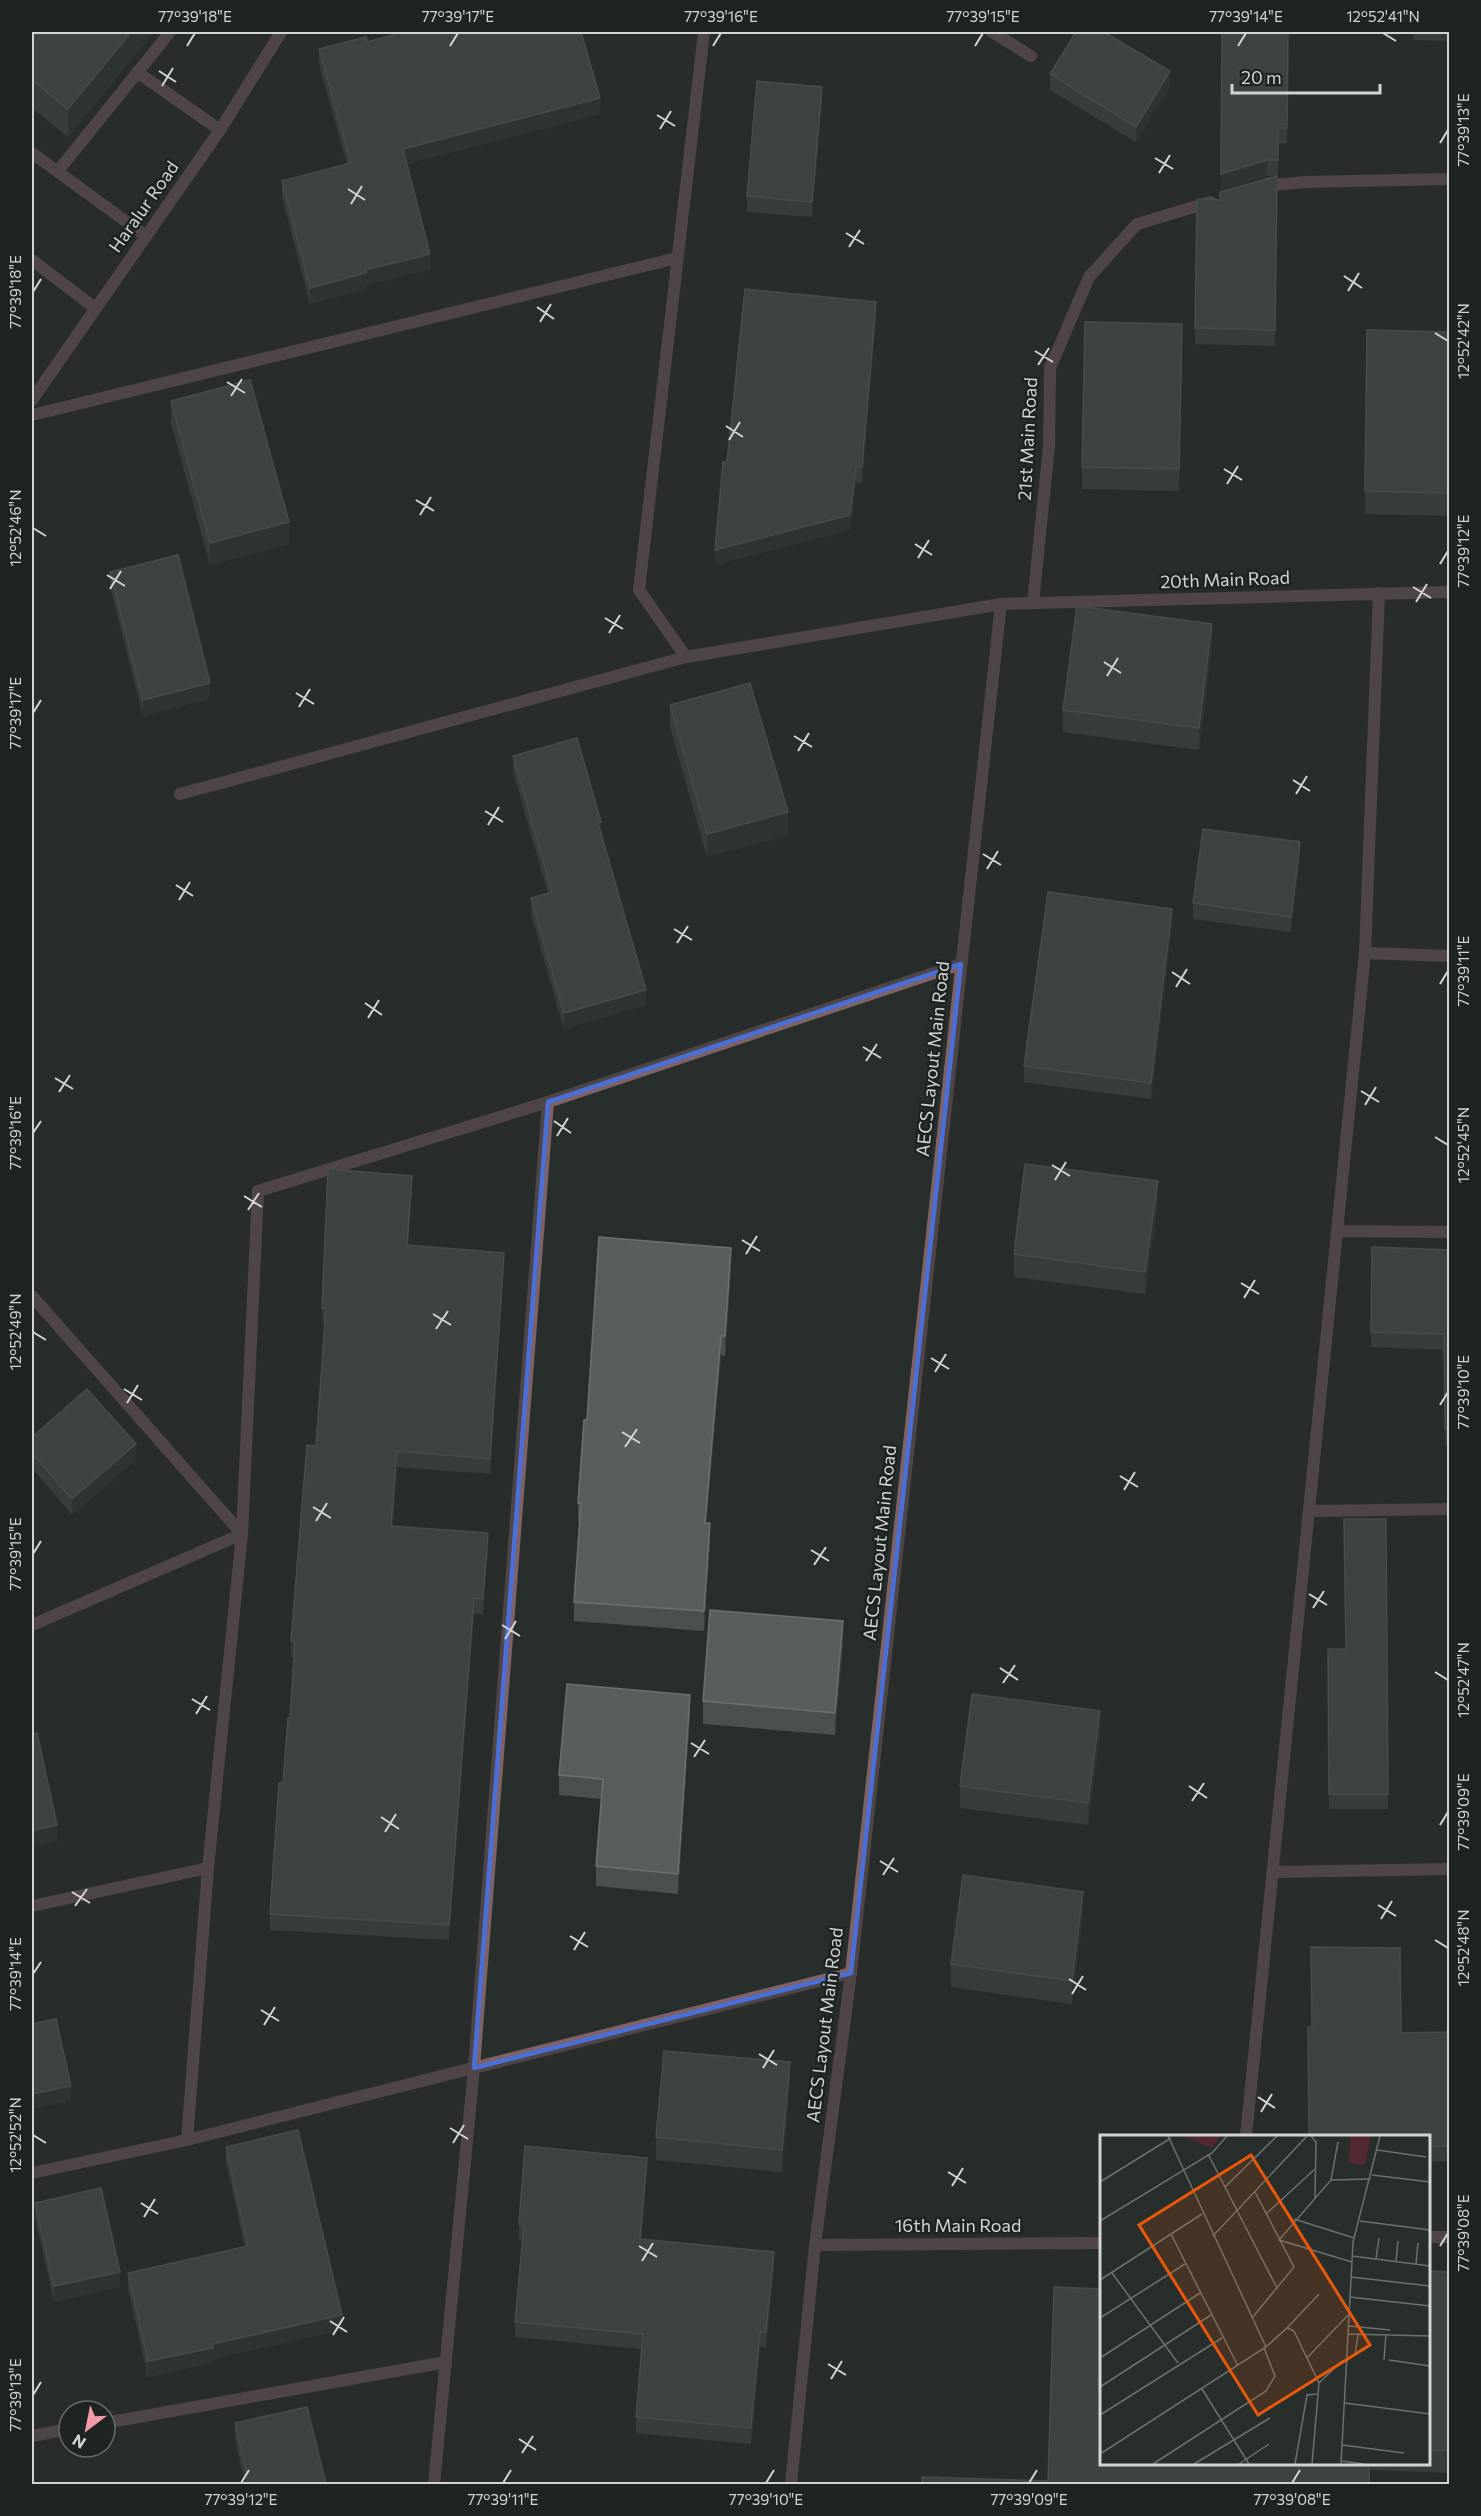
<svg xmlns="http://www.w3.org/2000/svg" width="1481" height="2516" font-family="Commissioner,sans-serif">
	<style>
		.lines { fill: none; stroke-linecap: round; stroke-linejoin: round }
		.service { stroke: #7e6266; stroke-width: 12 }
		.minor { stroke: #7e6266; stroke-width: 12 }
		.tertiary { stroke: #7e6266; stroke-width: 12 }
		.wall { fill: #49504d }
		.shaded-wall { fill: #363c39 }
		.building { fill: #585e5c; stroke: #6b716e; stroke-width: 1.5 }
		.marked { fill: none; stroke: #4a70d7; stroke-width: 4.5; stroke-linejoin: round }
		.ticks { fill: none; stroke: #d2d5d4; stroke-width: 2 }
		.labels { text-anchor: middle; stroke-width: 5; stroke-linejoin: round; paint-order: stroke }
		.street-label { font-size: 18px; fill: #d2d5d4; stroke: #1e2421 }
		.inset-road { fill: none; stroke: #6c716f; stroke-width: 1.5 }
		.view { fill: #e8590c; fill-opacity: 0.15; stroke: #e8590c; stroke-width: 3 }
		.inset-edge { fill: none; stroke: #d2d5d4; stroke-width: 3 }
		.neatline { fill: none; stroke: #d2d5d4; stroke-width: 2 }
		.ticks-label { font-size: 15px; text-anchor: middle; fill: #d2d5d4 }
	</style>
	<rect width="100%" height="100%" fill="#282e2b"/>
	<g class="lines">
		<!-- service -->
		<path class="service" d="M 992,32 L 1031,56"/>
		<!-- minor -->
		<path class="minor" d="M 137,72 L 220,130
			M 32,153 L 146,236
			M 58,171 L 170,32
			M 1262,186 L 1305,182 L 1450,179
			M 32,260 L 95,308
			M 32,415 L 677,258
			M 1033,603 L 1049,446 L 1050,368 L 1089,277 L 1137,224 L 1211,202
			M 1001,604 L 1450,592
			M 180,794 L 686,657
			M 1365,953 L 1450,956
			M 1337,1231 L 1450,1232
			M 32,1296 L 242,1534 L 32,1625
			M 1309,1511 L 1450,1509
			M 1272,1872 L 1450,1869
			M 32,1906 L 208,1868
			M 1246,2136 L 1365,953 L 1379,593
			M 187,2140 L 208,1868 L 242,1534 L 258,1191 L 548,1102 L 961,964
			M 32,2173 L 187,2140 L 851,1973
			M 1428,2237 L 1450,2237
			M 815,2245 L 1102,2243
			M 105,2423 L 446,2362
			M 32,2436 L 69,2429
			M 434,2484 L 474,2068 L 548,1102"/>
		<!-- tertiary -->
		<path class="tertiary" d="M 704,32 L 639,590 L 686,657 L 1001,604 L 851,1973 L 815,2245 L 791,2484
			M 32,400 L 220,130 L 281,32"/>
	</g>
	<!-- wall -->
	<path class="wall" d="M 32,32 L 154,32 L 68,137 L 32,108 Z
		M 1413,32 L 1449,32 L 1449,41 L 1413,40 Z
		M 1288,33 L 1287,144 L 1278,143 L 1278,176 L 1267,176 L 1221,190 Z
		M 367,42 L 600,114 L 407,164 L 430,269 L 366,285 L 366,289 L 310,304 L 282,197 L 282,181 L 347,164 L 319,65 L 319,49 Z
		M 1050,74 L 1170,87 L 1136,142 L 1050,90 Z
		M 822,103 L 812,217 L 747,212 L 747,196 Z
		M 1277,176 L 1275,346 L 1195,344 L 1197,199 L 1220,200 Z
		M 876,317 L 862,483 L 856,482 L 850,530 L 715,565 L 727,462 Z
		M 1449,332 L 1449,516 L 1365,514 L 1365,491 Z
		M 1182,346 L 1179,491 L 1082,489 L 1082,467 Z
		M 171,401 L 289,544 L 210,565 L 171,423 Z
		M 110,572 L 210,699 L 143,716 L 110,587 Z
		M 1212,647 L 1199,750 L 1063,732 L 1063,710 Z
		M 670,705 L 788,835 L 707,857 L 670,727 Z
		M 513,756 L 601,834 L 646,1005 L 564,1029 L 531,914 L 531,898 L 548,893 L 513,772 Z
		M 1300,857 L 1291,932 L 1193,919 L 1193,903 Z
		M 1172,925 L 1151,1099 L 1024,1082 L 1024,1066 Z
		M 412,1191 L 408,1245 L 504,1269 L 490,1474 L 397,1467 L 393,1526 L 488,1549 L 483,1614 L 474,1614 L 449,1940 L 270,1930 L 270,1914 L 290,1718 L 294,1657 L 291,1657 L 291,1641 L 316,1446 L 325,1324 L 322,1324 L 322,1308 Z
		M 1158,1204 L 1145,1294 L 1014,1277 L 1014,1254 Z
		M 1372,1247 L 1449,1250 L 1449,1445 L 1445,1445 L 1444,1350 L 1371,1347 Z
		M 731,1267 L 725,1356 L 721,1355 L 706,1523 L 710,1542 L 704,1631 L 574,1621 L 574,1602 L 580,1523 L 578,1522 L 578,1503 L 587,1420 Z
		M 32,1437 L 136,1460 L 72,1515 L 32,1468 Z
		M 1386,1519 L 1388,1809 L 1329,1809 L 1328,1649 L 1346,1649 Z
		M 843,1644 L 835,1735 L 703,1724 L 703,1701 Z
		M 690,1715 L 678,1894 L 596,1886 L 596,1866 L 601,1799 L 559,1795 L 559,1775 Z
		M 1100,1734 L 1088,1825 L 960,1808 L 960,1786 Z
		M 1083,1914 L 1072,2004 L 951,1987 L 951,1964 Z
		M 1449,2032 L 1449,2161 L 1428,2162 L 1428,2136 L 1401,2033 Z
		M 790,2085 L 782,2172 L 656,2160 L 656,2137 Z
		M 226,2147 L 342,2330 L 213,2359 L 213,2363 L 148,2377 L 128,2289 L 128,2273 L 245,2247 L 226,2162 Z
		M 647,2174 L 641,2239 L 774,2268 L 766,2348 L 760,2347 L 751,2444 L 636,2433 L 636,2417 L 642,2349 L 515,2337 L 515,2322 L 523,2241 L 519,2240 L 519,2224 Z
		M 35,2203 L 120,2287 L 54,2302 L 35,2218 Z
		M 1428,2271 L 1449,2272 L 1449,2473 L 1370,2470 L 1369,2484 L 922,2484 L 1048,2481 L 1101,2463 L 1428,2463 Z
		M 235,2423 L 326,2484 L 245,2484 L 235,2439 Z"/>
	<!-- shaded-wall -->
	<path class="shaded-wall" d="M 131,32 L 154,32 L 68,137 L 68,109 Z
		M 1170,71 L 1170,87 L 1136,142 L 1136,127 Z
		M 822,87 L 822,103 L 812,217 L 812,202 Z
		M 600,98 L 600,114 L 403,165 L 403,149 Z
		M 1267,160 L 1267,176 L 1221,190 L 1221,174 Z
		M 430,254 L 430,269 L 366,285 L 366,289 L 310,304 L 310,288 L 365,270 Z
		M 876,302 L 876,317 L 862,483 L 862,467 Z
		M 856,467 L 856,482 L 850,530 L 715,565 L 715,550 Z
		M 289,522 L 289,544 L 210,565 L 210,543 Z
		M 1212,624 L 1212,647 L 1199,750 L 1199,728 Z
		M 210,683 L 210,699 L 143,716 L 143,700 Z
		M 788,812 L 788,835 L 707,857 L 707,834 Z
		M 601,822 L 601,838 L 598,823 Z
		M 1300,842 L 1300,857 L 1291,932 L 1291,917 Z
		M 1172,909 L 1172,925 L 1151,1099 L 1151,1083 Z
		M 646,990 L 646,1005 L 564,1029 L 564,1013 Z
		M 412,1176 L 412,1191 L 407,1261 L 407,1245 Z
		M 1158,1181 L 1158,1204 L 1145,1294 L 1145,1272 Z
		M 731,1248 L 731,1267 L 725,1356 L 725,1336 Z
		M 504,1253 L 504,1269 L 490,1474 L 490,1459 Z
		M 721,1336 L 721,1355 L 705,1542 L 705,1523 Z
		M 136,1444 L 136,1460 L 72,1515 L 72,1499 Z
		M 397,1451 L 397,1467 L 391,1542 L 391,1526 Z
		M 710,1523 L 710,1542 L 704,1631 L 704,1611 Z
		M 488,1533 L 488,1549 L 483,1614 L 483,1599 Z
		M 474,1598 L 474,1614 L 449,1940 L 449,1925 Z
		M 843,1621 L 843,1644 L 835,1735 L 835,1713 Z
		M 690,1695 L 690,1715 L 678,1894 L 678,1874 Z
		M 1100,1711 L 1100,1734 L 1088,1825 L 1088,1803 Z
		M 57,1825 L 57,1841 L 32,1847 L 32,1831 Z
		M 1083,1892 L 1083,1914 L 1072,2004 L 1072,1981 Z
		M 790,2062 L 790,2085 L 782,2172 L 782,2150 Z
		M 71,2086 L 71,2101 L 32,2109 L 32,2094 Z
		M 647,2158 L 647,2174 L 640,2255 L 640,2239 Z
		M 774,2252 L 774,2268 L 766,2348 L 766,2332 Z
		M 120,2272 L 120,2287 L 54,2302 L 54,2286 Z
		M 342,2315 L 342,2330 L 213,2359 L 213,2363 L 148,2377 L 148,2361 L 212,2344 Z
		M 760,2331 L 760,2347 L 751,2444 L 751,2428 Z"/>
	<!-- building -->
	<path class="building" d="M 32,32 L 131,32 L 68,109 L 32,80 Z
		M 404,32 L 581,32 L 600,98 L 403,149 L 430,254 L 365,270 L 366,273 L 310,288 L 282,181 L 351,163 L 319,49 L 366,37 L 367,42 Z
		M 1076,32 L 1104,32 L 1170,71 L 1136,127 L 1050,74 Z
		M 1222,32 L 1288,33 L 1287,128 L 1278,128 L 1278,160 L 1267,160 L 1221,174 Z
		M 757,81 L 822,87 L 812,202 L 747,196 Z
		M 1277,176 L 1275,330 L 1195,328 L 1197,199 L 1220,200 L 1220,192 Z
		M 745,289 L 876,302 L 862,467 L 856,467 L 850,515 L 715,550 L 723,462 L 727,462 Z
		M 1085,322 L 1182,324 L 1179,469 L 1082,467 Z
		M 1367,330 L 1449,332 L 1449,493 L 1365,491 Z
		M 250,380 L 289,522 L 210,543 L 171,401 Z
		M 178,555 L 210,683 L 143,700 L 110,572 Z
		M 1077,606 L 1212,624 L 1199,728 L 1063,710 Z
		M 750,683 L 788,812 L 707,834 L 670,705 Z
		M 577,738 L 601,822 L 598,823 L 646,990 L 564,1013 L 531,898 L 552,892 L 513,756 Z
		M 1203,829 L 1300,842 L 1291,917 L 1193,903 Z
		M 1048,892 L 1172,909 L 1151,1083 L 1024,1066 Z
		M 1025,1164 L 1158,1181 L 1145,1272 L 1014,1254 Z
		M 328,1169 L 412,1176 L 407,1245 L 504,1253 L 490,1459 L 397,1451 L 391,1526 L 488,1533 L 483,1599 L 474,1598 L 449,1925 L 270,1914 L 279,1783 L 283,1783 L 288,1718 L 290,1718 L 295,1642 L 291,1641 L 307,1445 L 316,1446 L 326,1308 L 322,1308 Z
		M 599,1237 L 731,1248 L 725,1336 L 721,1336 L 705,1523 L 710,1523 L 704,1611 L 574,1602 L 581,1503 L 578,1503 L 584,1420 L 587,1420 Z
		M 1372,1247 L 1449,1250 L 1449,1429 L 1445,1429 L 1444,1334 L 1371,1332 Z
		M 87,1389 L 136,1444 L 72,1499 L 32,1453 L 32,1437 Z
		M 1344,1519 L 1386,1519 L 1388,1794 L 1329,1794 L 1328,1649 L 1346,1649 Z
		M 710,1610 L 843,1621 L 835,1713 L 703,1701 Z
		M 567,1684 L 690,1695 L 678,1874 L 596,1866 L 603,1779 L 559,1775 Z
		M 972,1694 L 1100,1711 L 1088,1803 L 960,1786 Z
		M 37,1733 L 57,1825 L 32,1831 L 32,1734 Z
		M 963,1875 L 1083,1892 L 1072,1981 L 951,1964 Z
		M 1311,1947 L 1400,1948 L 1401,2033 L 1449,2032 L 1449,2146 L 1428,2146 L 1428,2136 L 1309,2136 L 1308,2027 L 1312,2027 Z
		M 56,2019 L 71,2086 L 32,2094 L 32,2024 Z
		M 664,2051 L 790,2062 L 782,2150 L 656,2137 Z
		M 298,2130 L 342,2315 L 212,2344 L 213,2348 L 148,2361 L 128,2273 L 248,2246 L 226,2147 Z
		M 525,2146 L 647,2158 L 640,2239 L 774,2252 L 766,2332 L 760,2331 L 751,2428 L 636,2417 L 643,2334 L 515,2322 L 524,2225 L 519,2224 Z
		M 101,2188 L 120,2272 L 54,2286 L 35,2203 Z
		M 1428,2271 L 1449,2272 L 1449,2451 L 1428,2450 Z
		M 1054,2287 L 1101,2289 L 1101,2463 L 1369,2463 L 1369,2484 L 922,2484 L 922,2477 L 1048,2481 Z
		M 307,2407 L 326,2484 L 249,2484 L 235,2423 Z"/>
	<!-- marked area -->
	<path d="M0 0H1481V2516H0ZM 961,964 L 851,1973 L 474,2068 L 548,1102 Z" fill="#282e2b" fill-opacity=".55" fill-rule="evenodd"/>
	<path class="marked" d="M 961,964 L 851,1973 L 474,2068 L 548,1102 Z"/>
	<!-- ticks -->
	<path class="ticks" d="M 1383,33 L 1396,41M 187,46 L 195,33M 450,46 L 458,33M 713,46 L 721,33M 975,46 L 983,33M 1238,46 L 1246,33M 159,71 L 176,82M 162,86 L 173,68M 657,115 L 675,126M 660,129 L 671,111M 1440,143 L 1448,130M 1155,158 L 1173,169M 1159,173 L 1170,155M 348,189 L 365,200M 351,204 L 362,186M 846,233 L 864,244M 849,247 L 860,230M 1344,276 L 1362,288M 1348,291 L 1359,273M 33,292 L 41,279M 537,307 L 554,319M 540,322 L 551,304M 1435,333 L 1448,341M 1035,351 L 1053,362M 1038,365 L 1049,348M 227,382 L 245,393M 231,396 L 242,379M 726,426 L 743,437M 729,440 L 740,422M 1224,469 L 1242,480M 1227,484 L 1238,466M 416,500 L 434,511M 420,515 L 431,497M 33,528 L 46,536M 915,544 L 932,555M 918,558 L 929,540M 1440,564 L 1448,551M 107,575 L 125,586M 1413,587 L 1431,598M 110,589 L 121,571M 1416,602 L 1427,584M 605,618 L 623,629M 609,633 L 620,615M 1104,662 L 1121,673M 1107,676 L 1118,658M 296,693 L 314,704M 299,707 L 310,689M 33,713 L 41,700M 794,736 L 812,747M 798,751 L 809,733M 1293,780 L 1310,791M 1296,794 L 1307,776M 485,811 L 503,822M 488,825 L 499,807M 983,854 L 1001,865M 987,869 L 998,851M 176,885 L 193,896M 179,900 L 190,882M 674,929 L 692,940M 677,943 L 688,926M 1172,972 L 1190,984M 1440,984 L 1448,971M 1176,987 L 1187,969M 365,1003 L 382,1015M 368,1018 L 379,1000M 863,1047 L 881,1058M 866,1061 L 877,1044M 55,1078 L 73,1089M 1361,1091 L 1379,1102M 59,1092 L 70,1075M 1365,1105 L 1376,1087M 554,1121 L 571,1133M 33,1133 L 41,1121M 557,1136 L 568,1118M 1435,1137 L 1448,1145M 1052,1165 L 1070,1176M 1055,1180 L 1066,1162M 244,1196 L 262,1207M 248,1210 L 259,1193M 742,1240 L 760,1251M 746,1254 L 757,1236M 1241,1283 L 1259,1294M 1244,1298 L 1255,1280M 433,1314 L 451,1325M 436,1329 L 448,1311M 33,1332 L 46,1340M 931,1358 L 949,1369M 935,1372 L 946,1354M 124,1389 L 142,1400M 127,1403 L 138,1385M 1440,1405 L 1448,1392M 622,1432 L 640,1443M 625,1447 L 637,1429M 1120,1476 L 1138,1487M 1124,1490 L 1135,1472M 313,1507 L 331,1518M 316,1521 L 327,1503M 811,1550 L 829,1561M 33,1554 L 41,1541M 814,1565 L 826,1547M 1309,1594 L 1327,1605M 1313,1608 L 1324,1591M 502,1625 L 520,1636M 505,1639 L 516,1621M 1000,1668 L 1018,1680M 1435,1672 L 1448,1680M 1003,1683 L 1015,1665M 192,1699 L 210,1710M 196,1714 L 207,1696M 691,1743 L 709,1754M 694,1757 L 705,1740M 1189,1786 L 1207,1798M 1192,1801 L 1204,1783M 381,1817 L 399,1829M 1440,1825 L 1448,1812M 385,1832 L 396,1814M 880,1861 L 898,1872M 883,1875 L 894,1858M 72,1892 L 90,1903M 1378,1905 L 1396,1916M 75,1906 L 87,1889M 1381,1919 L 1392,1901M 570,1936 L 588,1947M 1435,1940 L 1448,1948M 574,1950 L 585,1932M 33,1974 L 41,1962M 1069,1979 L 1086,1990M 1072,1994 L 1083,1976M 261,2010 L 279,2021M 264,2025 L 275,2007M 759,2054 L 777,2065M 763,2068 L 774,2050M 1258,2097 L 1275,2108M 1261,2112 L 1272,2094M 450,2128 L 468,2139M 33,2135 L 46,2143M 453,2143 L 464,2125M 948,2172 L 966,2183M 952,2186 L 963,2168M 141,2203 L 158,2214M 144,2217 L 155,2199M 639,2246 L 657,2257M 1440,2246 L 1448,2233M 642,2261 L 653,2243M 330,2321 L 347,2332M 333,2335 L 344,2317M 828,2364 L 846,2375M 831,2379 L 842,2361M 33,2395 L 41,2382M 519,2439 L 536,2450M 522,2453 L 533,2436M 241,2483 L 249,2470M 503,2483 L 511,2470M 766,2483 L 774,2470M 1029,2483 L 1037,2470M 1292,2483 L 1300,2470"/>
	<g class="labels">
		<!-- street labels -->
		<g class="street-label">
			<text transform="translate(144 207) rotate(-55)" y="6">Haralur Road</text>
			<text transform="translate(1028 439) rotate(-87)" y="6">21st Main Road</text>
			<text transform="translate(1225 580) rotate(-2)" y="6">20th Main Road</text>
			<text transform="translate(933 1059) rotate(-84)" y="6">AECS Layout Main Road</text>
			<text transform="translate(880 1543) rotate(-84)" y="6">AECS Layout Main Road</text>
			<text transform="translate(825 2025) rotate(-83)" y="6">AECS Layout Main Road</text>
			<text x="958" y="2232">16th Main Road</text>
		</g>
	</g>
	<!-- overview -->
	<g transform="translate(1100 2135)">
		<rect width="330" height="330" fill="#282e2b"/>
		<path d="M 83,1 L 121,1 L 111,13 ZM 250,1 L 271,1 L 265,30 L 249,28 Z" fill="#532830"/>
		<path class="inset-road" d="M 68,1 L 166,212M 211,1 L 216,7 L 215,63M 238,7 L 231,45 L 179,105 L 252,127M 277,15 L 326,22M 108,19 L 177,153M 272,40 L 330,47M 231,45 L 271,44M 0,47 L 71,3M 125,52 L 177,1M 166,79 L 215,34M 194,84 L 254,103M 0,86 L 112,18 L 127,1M 260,86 L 330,95M 71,99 L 138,231M 113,101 L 207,1M 252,121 L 330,131M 276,124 L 279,103M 296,126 L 298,106M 316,129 L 318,108M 12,138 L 78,228M 251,142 L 330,151M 0,145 L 102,79M 250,162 L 330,171M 0,183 L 85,129M 152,183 L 194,132 L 155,57M 249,191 L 290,195M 187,193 L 219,159M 248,199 L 330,201M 255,220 L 258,200M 0,223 L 100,158M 207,223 L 249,179M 284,225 L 286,199M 289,225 L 330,231M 219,248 L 242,226 L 248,226M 0,252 L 111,180M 102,254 L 149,329M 245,268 L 330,279M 0,280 L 122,203M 242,310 L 304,318M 0,319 L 166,212 L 187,193 L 194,196 L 219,248 L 212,329M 242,326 L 264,329M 53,329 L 166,256 L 175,241 L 164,213M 94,329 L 170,283M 139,329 L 169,309M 195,329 L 207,260 L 217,259M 241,329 L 253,107 L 280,1"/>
		<path class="view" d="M 151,20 L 270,210 L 158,280 L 39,90 Z"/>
		<rect width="330" height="330" class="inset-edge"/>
	</g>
	<!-- border -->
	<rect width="1481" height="2516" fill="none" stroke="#1e2421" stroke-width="66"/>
	<!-- north arrow -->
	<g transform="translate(87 2429) rotate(212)"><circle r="28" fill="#1e2421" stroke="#666b69" stroke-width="1.5"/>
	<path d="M0-4.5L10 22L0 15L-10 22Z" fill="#f39aa8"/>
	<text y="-9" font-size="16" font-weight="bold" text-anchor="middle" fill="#d2d5d4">N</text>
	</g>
	<!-- scale -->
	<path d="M1232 84v9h148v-9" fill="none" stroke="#d2d5d4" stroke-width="3"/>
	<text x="1241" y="84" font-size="18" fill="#d2d5d4" stroke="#1e2421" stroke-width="4.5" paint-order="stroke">20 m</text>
	<rect x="33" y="33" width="1415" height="2450" class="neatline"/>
	<g class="ticks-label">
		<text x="195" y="22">77°39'18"E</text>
		<text x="458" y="22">77°39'17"E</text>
		<text x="721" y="22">77°39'16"E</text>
		<text x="983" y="22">77°39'15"E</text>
		<text x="1246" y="22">77°39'14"E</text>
		<text x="1383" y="22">12°52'41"N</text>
		<text transform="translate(1464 130) rotate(-90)" y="5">77°39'13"E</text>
		<text transform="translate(16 292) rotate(-90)" y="5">77°39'18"E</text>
		<text transform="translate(1464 341) rotate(-90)" y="5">12°52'42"N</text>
		<text transform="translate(16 528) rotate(-90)" y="5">12°52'46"N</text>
		<text transform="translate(1464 551) rotate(-90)" y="5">77°39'12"E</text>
		<text transform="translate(16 713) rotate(-90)" y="5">77°39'17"E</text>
		<text transform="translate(1464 971) rotate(-90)" y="5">77°39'11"E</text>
		<text transform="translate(16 1133) rotate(-90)" y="5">77°39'16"E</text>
		<text transform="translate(1464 1145) rotate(-90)" y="5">12°52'45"N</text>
		<text transform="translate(16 1332) rotate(-90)" y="5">12°52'49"N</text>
		<text transform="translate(1464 1392) rotate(-90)" y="5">77°39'10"E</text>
		<text transform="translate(16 1554) rotate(-90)" y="5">77°39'15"E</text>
		<text transform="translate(1464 1680) rotate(-90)" y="5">12°52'47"N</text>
		<text transform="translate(1464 1812) rotate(-90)" y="5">77°39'09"E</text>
		<text transform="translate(1464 1948) rotate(-90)" y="5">12°52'48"N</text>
		<text transform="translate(16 1974) rotate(-90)" y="5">77°39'14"E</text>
		<text transform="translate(16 2135) rotate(-90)" y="5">12°52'52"N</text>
		<text transform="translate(1464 2233) rotate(-90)" y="5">77°39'08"E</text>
		<text transform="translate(16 2395) rotate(-90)" y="5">77°39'13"E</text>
		<text x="241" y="2505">77°39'12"E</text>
		<text x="503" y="2505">77°39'11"E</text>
		<text x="766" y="2505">77°39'10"E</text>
		<text x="1029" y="2505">77°39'09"E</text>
		<text x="1292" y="2505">77°39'08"E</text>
	</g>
</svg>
